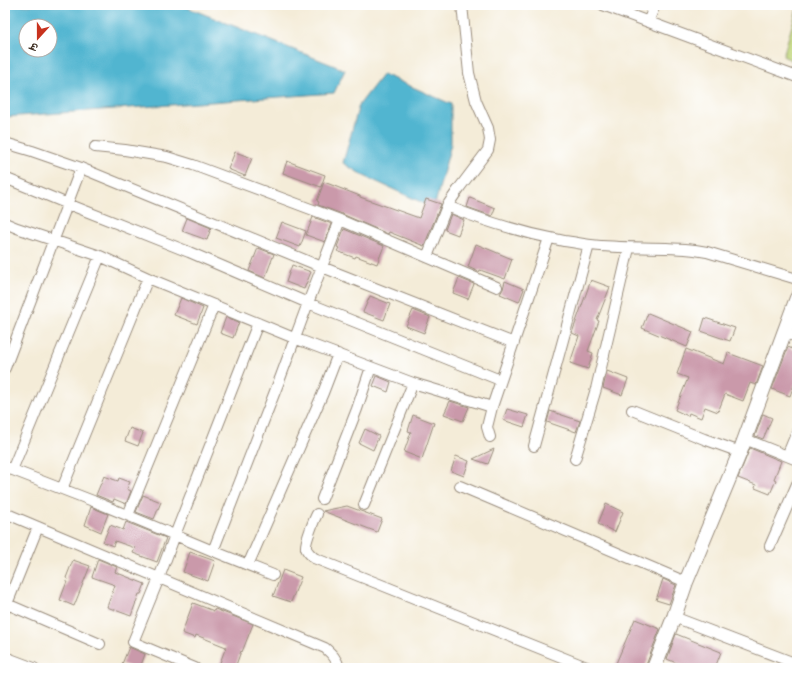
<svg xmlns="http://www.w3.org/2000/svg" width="802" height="673" font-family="Kalam,'Playpen Sans Deva',sans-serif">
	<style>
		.green { fill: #bfd579; stroke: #7d804c }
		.water { fill: #51b5d0; stroke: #467077; fill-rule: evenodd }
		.building { fill: #ca99aa }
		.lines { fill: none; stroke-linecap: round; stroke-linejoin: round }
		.street-casing { stroke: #988b7b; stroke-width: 12 }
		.secondary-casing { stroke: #988b7b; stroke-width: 16 }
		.street { stroke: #fff; stroke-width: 10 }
		.secondary { stroke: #fff; stroke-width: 14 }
	</style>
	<rect width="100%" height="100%" fill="#fff"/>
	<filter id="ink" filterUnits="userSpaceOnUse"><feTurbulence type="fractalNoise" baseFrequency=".025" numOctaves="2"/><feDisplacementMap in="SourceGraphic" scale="8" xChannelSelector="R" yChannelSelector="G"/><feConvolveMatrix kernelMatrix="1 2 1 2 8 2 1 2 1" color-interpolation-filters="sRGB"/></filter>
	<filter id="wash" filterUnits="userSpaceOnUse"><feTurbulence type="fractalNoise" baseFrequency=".012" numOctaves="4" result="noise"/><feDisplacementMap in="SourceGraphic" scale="16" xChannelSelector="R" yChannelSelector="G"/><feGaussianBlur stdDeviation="0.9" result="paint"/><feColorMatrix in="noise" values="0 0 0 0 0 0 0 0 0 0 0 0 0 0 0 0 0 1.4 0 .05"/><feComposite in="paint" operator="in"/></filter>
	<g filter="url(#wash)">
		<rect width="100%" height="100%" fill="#f4ecd8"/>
		<!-- green -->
		<path class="green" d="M 797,9 L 797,63 L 783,56 Z"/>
		<!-- water -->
		<path class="water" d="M 5,5 L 181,5 L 345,70 L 334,93 L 5,117 ZM 26,26 L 50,26 L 50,50 L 26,50 Z
			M 383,74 L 451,104 L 451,144 L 434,208 L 364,176 L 343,163 L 359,105 Z"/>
		<g id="blocks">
			<!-- building -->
			<path class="building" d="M 235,152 L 252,158 L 245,176 L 228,169 Z
				M 287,161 L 325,175 L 321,187 L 283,173 Z
				M 324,182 L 360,196 L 360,197 L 419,218 L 426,199 L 441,204 L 424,246 L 389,232 L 388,234 L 342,214 L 318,205 L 319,202 L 317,201 Z
				M 470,198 L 495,208 L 492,216 L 467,207 Z
				M 451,214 L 464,220 L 458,235 L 445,230 Z
				M 313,217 L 332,224 L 325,242 L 306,235 Z
				M 187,218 L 211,228 L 207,240 L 182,231 Z
				M 282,222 L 306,231 L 300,247 L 276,238 Z
				M 344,229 L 384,246 L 377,264 L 356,256 L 355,258 L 337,251 L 339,248 L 337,247 Z
				M 476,244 L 512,259 L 505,279 L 480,270 L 479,272 L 468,267 Z
				M 258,248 L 274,254 L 265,278 L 249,271 Z
				M 292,265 L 311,272 L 304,289 L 286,282 Z
				M 459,278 L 474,284 L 468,299 L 453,293 Z
				M 591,280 L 610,287 L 597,320 L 599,321 L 588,351 L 593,353 L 588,369 L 570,363 L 579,336 L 572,333 Z
				M 505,281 L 524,289 L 519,302 L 500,294 L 503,289 Z
				M 370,296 L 390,304 L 384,320 L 363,312 Z
				M 181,298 L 203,308 L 197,324 L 174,315 Z
				M 413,310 L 430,317 L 424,333 L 406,326 Z
				M 648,313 L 693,332 L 687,347 L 642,328 Z
				M 226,317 L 239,322 L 233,338 L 220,333 Z
				M 705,318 L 735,328 L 730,341 L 701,331 Z
				M 788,347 L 797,351 L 797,386 L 794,385 L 790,396 L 772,389 Z
				M 686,349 L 724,364 L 728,353 L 763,366 L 756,385 L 750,383 L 743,401 L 725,394 L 718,412 L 705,407 L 701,418 L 689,413 L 688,416 L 675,410 L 688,378 L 677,374 Z
				M 607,371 L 628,379 L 622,395 L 603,388 Z
				M 377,376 L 391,382 L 388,392 L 373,386 Z
				M 450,401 L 469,407 L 463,421 L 444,414 Z
				M 507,409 L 528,415 L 524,427 L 503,420 Z
				M 550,411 L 580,421 L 576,432 L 547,422 Z
				M 763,414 L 772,418 L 763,439 L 755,436 Z
				M 413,415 L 434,423 L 422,459 L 404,452 L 411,432 L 408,431 Z
				M 130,428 L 143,433 L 138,446 L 125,441 Z
				M 365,429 L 379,436 L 373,450 L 359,443 Z
				M 750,448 L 781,461 L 774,479 L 776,480 L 770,494 L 755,488 L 756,485 L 738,478 Z
				M 494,449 L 488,464 L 473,459 Z
				M 456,456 L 469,461 L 464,476 L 451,471 Z
				M 104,476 L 118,481 L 119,478 L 130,482 L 127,489 L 131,491 L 126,504 L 114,499 L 113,502 L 96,495 Z
				M 143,495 L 161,502 L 154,519 L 136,512 Z
				M 606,504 L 623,512 L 615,532 L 598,524 Z
				M 347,506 L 382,519 L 377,532 L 323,511 Z
				M 91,507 L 108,514 L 101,532 L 85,525 Z
				M 126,522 L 166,538 L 157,562 L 133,553 L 135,548 L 115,541 L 113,546 L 103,542 L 110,525 L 123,530 Z
				M 190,552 L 215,561 L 208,581 L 183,572 Z
				M 98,559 L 117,567 L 115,572 L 145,584 L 141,594 L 139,594 L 131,616 L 107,607 L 115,585 L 92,577 Z
				M 73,560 L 90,566 L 74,606 L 60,600 L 68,579 L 66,578 Z
				M 283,570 L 301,577 L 291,602 L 273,596 Z
				M 663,579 L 676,585 L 669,604 L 656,600 Z
				M 193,603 L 214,611 L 215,609 L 253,624 L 242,652 L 241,651 L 235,668 L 218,668 L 226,647 L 196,635 L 195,638 L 182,633 Z
				M 635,619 L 660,629 L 646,665 L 646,668 L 614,668 Z
				M 676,634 L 721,652 L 715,668 L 688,668 L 667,659 Z
				M 129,647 L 145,654 L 140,668 L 134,668 L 122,664 Z"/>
		</g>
	</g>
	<g filter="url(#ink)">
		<use href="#blocks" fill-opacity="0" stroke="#988b7b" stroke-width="1"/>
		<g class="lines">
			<!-- street casing -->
			<g class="street-casing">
				<path id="street" d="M 603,5 L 797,77
					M 648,22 L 655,5
					M 5,143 L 32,151 L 81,168 L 322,267 L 514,343
					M 95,147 L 125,150 L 167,157 L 193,165 L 340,220 L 497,287
					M 5,178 L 68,204 L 189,252 L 308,303 L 500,380
					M 447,206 C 486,222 523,233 564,241 C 573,242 582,244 591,245 C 625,249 660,246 695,250 L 707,252 L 797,279
					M 5,223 L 17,228 L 100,256 L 148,278 L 294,338 L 413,383 L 492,407
					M 427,257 L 447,206 L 460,187 L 488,150 L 490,140 L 488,128 L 476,101 L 469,73 L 462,5
					M 784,332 L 797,337
					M 5,368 L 81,168
					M 632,410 L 704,439 L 740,452
					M 490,437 L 487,427 L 492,407 L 549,238
					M 745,439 L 797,460
					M 534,446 L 589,245
					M 787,456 L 797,432
					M 575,459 L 596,389 L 629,248
					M 5,467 L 93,501 L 213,551 L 273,575
					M 12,470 L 100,256
					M 460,486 L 686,582
					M 62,489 L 148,278
					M 322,499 L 357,409 L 371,367
					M 364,505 L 413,383
					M 5,513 L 325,648 C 332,654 337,659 339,668
					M 317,514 C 314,520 305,542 306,548 C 307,552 311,555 314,558 L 589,668
					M 128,515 L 214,305
					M 770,546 L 797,484
					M 213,551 L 281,376 L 308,303 L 340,220
					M 248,565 L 323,393 L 338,354
					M 7,604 L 100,644
					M 5,609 L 38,527
					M 674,617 L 797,664
					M 5,657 L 34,668
					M 195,668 L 133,642 L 159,578 L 175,535 L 258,323"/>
			</g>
			<!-- secondary casing -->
			<g class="secondary-casing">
				<path id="secondary" d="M 654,668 L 674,617 L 686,582 L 740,452 L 797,298"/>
			</g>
			<!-- street -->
			<use href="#street" class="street"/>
			<!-- secondary -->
			<use href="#secondary" class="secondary"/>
		</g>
	</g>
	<!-- margin -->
	<rect width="802" height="673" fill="none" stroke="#fff" stroke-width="20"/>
	<!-- north arrow -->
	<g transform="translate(38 38) rotate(201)"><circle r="19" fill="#ffffff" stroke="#b1aaa5"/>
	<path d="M0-3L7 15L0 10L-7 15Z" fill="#c8321e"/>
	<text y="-6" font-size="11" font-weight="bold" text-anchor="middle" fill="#3b2a1e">उ</text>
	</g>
</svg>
